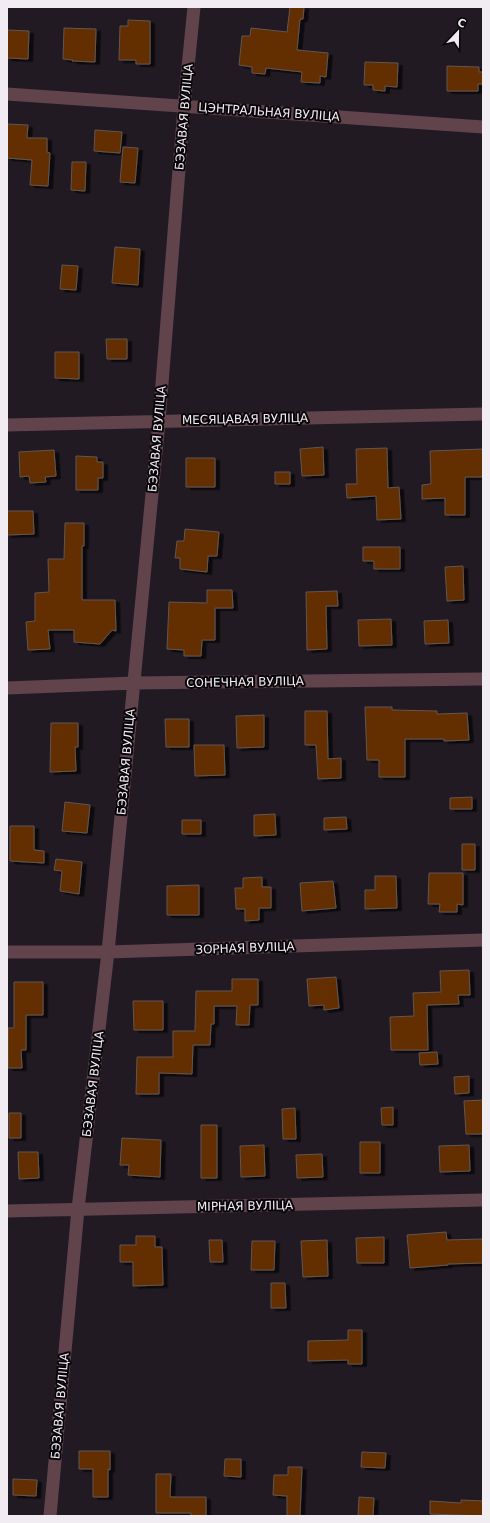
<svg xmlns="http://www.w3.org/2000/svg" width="490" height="1523" font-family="'DejaVu Sans',sans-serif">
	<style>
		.building { fill: #632d04; stroke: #625650; filter: url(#shadow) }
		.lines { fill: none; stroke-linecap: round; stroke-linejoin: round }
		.street { stroke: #60434b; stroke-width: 13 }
		.labels { text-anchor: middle; stroke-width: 4; stroke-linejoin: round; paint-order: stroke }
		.street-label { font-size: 12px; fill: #f1ecf2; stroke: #090609 }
	</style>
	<defs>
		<filter id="shadow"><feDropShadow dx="4.5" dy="2.5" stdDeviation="0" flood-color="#0009"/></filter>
	</defs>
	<rect width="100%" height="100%" fill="#211a22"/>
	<!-- building -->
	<path class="building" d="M 290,7 L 304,7 L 303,19 L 300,19 L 297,50 L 328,53 L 326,77 L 320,76 L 320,83 L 301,82 L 302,72 L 266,68 L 265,74 L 252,73 L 252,67 L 239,65 L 242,36 L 250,36 L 251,28 L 287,32 Z
		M 128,20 L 150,21 L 150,64 L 136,64 L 136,60 L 119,60 L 120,26 L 128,26 Z
		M 64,28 L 96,29 L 95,62 L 72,61 L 73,60 L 63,59 Z
		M 7,30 L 29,31 L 28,59 L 7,58 Z
		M 365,62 L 398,63 L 397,87 L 385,86 L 385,91 L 373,90 L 373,85 L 364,85 Z
		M 447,66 L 479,67 L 479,72 L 483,72 L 483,84 L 478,84 L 478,91 L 447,91 Z
		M 7,124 L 28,125 L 27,138 L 47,138 L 47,152 L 50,153 L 48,186 L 30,185 L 32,160 L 7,158 Z
		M 95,130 L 122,132 L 120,153 L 94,151 Z
		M 123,147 L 138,148 L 135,183 L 120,182 Z
		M 72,162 L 86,162 L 85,191 L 71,190 Z
		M 115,247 L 140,249 L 138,285 L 112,283 Z
		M 62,265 L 78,266 L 76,290 L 60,289 Z
		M 106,339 L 127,339 L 127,359 L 107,359 Z
		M 55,352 L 79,352 L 79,379 L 55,378 Z
		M 323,447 L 324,475 L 302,476 L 300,449 Z
		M 387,448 L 388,488 L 399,487 L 401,519 L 377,520 L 376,496 L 347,498 L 346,484 L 357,484 L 356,449 Z
		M 483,449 L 483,477 L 465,477 L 465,515 L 445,515 L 445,498 L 422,499 L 422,485 L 431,484 L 430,451 Z
		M 54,450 L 56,476 L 45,477 L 46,482 L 30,483 L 29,476 L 20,477 L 19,452 Z
		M 76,456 L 97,457 L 97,462 L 103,462 L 103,478 L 98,478 L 98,490 L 76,490 Z
		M 186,458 L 215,458 L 215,487 L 186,487 Z
		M 275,472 L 290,472 L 290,484 L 275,484 Z
		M 7,511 L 33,511 L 34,534 L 7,535 Z
		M 65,523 L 84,523 L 84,546 L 82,546 L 82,600 L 115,600 L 116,631 L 112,630 L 100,644 L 74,642 L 74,630 L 48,630 L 50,649 L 28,650 L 26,622 L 35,621 L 35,593 L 49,592 L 48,559 L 64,559 Z
		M 185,529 L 219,532 L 217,556 L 208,556 L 207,572 L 180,569 L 180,558 L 175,558 L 177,541 L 184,541 Z
		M 363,547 L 400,547 L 400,569 L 374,569 L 374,561 L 363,561 Z
		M 463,566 L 464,600 L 447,601 L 445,567 Z
		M 207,590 L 232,590 L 233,608 L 215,608 L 215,640 L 202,640 L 201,656 L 184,656 L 184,650 L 167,649 L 169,602 L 207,603 Z
		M 337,591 L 338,606 L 326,606 L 327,649 L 307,650 L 306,592 Z
		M 391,619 L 392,645 L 359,646 L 358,620 Z
		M 448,620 L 449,643 L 425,644 L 424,621 Z
		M 365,707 L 392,707 L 392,710 L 437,711 L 437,714 L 467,713 L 469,740 L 444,741 L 444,739 L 405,739 L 405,777 L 379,777 L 379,760 L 367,760 Z
		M 305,711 L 327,711 L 328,759 L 341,758 L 341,778 L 318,779 L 316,745 L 305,745 Z
		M 264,715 L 264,747 L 237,748 L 236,716 Z
		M 165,719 L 189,719 L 189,747 L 166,747 Z
		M 51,723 L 78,723 L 78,747 L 75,747 L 76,771 L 50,772 Z
		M 194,745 L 224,745 L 225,775 L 195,776 Z
		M 472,797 L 472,809 L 450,809 L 450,798 Z
		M 65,802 L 90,805 L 87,833 L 62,831 Z
		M 275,814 L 276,835 L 254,836 L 254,815 Z
		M 346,817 L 347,829 L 324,830 L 324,818 Z
		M 182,820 L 201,820 L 201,834 L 182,834 Z
		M 10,826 L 34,826 L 34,850 L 44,851 L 44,863 L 10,861 Z
		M 462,844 L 475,844 L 475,870 L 462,870 Z
		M 56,859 L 82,862 L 79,894 L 60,891 L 62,871 L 54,870 Z
		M 429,873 L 463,873 L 463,905 L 457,904 L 457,912 L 439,912 L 440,904 L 428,904 Z
		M 375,876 L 396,876 L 397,908 L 365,909 L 365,890 L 375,890 Z
		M 262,877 L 262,887 L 271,887 L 271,908 L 259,908 L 259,920 L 245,921 L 245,909 L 236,909 L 235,888 L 243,888 L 243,878 Z
		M 333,881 L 336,908 L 302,911 L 300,883 Z
		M 199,885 L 199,915 L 167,915 L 167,886 Z
		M 469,970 L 470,995 L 458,995 L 459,1004 L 427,1005 L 428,1050 L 391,1050 L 390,1017 L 414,1016 L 413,993 L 441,992 L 440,971 Z
		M 336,977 L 339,1008 L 324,1010 L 324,1005 L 309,1006 L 307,979 Z
		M 232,979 L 258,979 L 258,1005 L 250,1005 L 249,1025 L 236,1025 L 237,1006 L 214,1006 L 214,1024 L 211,1024 L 210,1045 L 193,1045 L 192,1074 L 159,1073 L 159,1094 L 136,1094 L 137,1057 L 173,1057 L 173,1031 L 195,1031 L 196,991 L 232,991 Z
		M 14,982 L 43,982 L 43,1015 L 26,1015 L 26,1050 L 21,1050 L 22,1068 L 8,1068 L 8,1028 L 14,1028 Z
		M 133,1001 L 163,1001 L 163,1030 L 134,1030 Z
		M 437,1052 L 438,1064 L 420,1065 L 419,1053 Z
		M 469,1076 L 469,1093 L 455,1094 L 454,1077 Z
		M 483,1100 L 483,1134 L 466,1134 L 464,1101 Z
		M 393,1107 L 393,1125 L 382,1125 L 381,1108 Z
		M 295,1108 L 296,1139 L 283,1139 L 282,1109 Z
		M 9,1113 L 21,1113 L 21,1138 L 9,1138 Z
		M 201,1125 L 217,1125 L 217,1178 L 201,1178 Z
		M 122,1138 L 161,1140 L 160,1177 L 128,1175 L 129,1165 L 120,1165 Z
		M 360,1142 L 380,1142 L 380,1173 L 360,1173 Z
		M 264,1145 L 265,1176 L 241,1177 L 240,1146 Z
		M 469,1145 L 470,1171 L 440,1172 L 439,1146 Z
		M 18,1152 L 38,1152 L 39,1178 L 19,1179 Z
		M 322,1154 L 323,1177 L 297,1178 L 296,1155 Z
		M 446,1232 L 447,1240 L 483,1239 L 483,1263 L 448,1264 L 448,1265 L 410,1268 L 407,1235 Z
		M 136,1236 L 155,1236 L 155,1247 L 162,1247 L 163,1285 L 133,1286 L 133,1262 L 120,1262 L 120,1245 L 136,1245 Z
		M 384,1237 L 384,1263 L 357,1263 L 356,1238 Z
		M 209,1240 L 222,1240 L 223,1262 L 210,1262 Z
		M 327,1240 L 328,1276 L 303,1277 L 301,1241 Z
		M 252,1241 L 275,1241 L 274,1270 L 251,1270 Z
		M 271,1283 L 285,1283 L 286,1308 L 271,1308 Z
		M 348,1330 L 362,1330 L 362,1364 L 348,1364 L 348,1360 L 308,1361 L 308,1341 L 348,1340 Z
		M 79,1451 L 110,1451 L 110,1470 L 108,1469 L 108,1497 L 93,1497 L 93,1469 L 79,1469 Z
		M 362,1452 L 386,1453 L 385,1468 L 361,1467 Z
		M 225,1459 L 241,1459 L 241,1477 L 224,1476 Z
		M 288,1467 L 302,1467 L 300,1516 L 287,1516 L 287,1496 L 273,1495 L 274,1475 L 288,1475 Z
		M 156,1474 L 171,1474 L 170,1497 L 206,1497 L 206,1516 L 191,1516 L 191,1513 L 156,1513 Z
		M 13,1479 L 37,1480 L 36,1496 L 13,1495 Z
		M 359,1497 L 374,1498 L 373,1516 L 358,1516 Z
		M 461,1500 L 483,1501 L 483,1516 L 430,1514 L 430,1501 L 461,1503 Z"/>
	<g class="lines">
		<!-- street -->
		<path class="street" d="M 7,94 L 483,127
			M 7,425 L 483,414
			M 7,688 L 134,683 L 483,679
			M 7,952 L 108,952 L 483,940
			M 7,1211 L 483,1200
			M 50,1516 L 78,1209 L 108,952 L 159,421 L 184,107 L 194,7"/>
	</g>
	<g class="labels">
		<!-- street labels -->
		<g class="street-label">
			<text transform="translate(269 112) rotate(4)" y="4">ЦЭНТРАЛЬНАЯ ВУЛІЦА</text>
			<text transform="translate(184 117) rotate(-85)" y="4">БЭЗАВАЯ ВУЛІЦА</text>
			<text transform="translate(245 419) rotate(-1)" y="4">МЕСЯЦАВАЯ ВУЛІЦА</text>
			<text transform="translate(157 439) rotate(-85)" y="4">БЭЗАВАЯ ВУЛІЦА</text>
			<text transform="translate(245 682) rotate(-1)" y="4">СОНЕЧНАЯ ВУЛІЦА</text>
			<text transform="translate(126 762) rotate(-85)" y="4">БЭЗАВАЯ ВУЛІЦА</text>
			<text transform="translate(245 948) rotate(-2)" y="4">ЗОРНАЯ ВУЛІЦА</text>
			<text transform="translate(93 1084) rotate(-83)" y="4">БЭЗАВАЯ ВУЛІЦА</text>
			<text transform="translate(245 1206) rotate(-1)" y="4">МІРНАЯ ВУЛІЦА</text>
			<text transform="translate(60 1406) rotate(-85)" y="4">БЭЗАВАЯ ВУЛІЦА</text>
		</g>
	</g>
	<!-- border -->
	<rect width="490" height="1523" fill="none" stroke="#f1ecf2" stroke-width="16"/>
	<!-- north arrow -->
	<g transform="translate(458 32) rotate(22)" stroke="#090609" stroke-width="3" paint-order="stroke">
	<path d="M0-3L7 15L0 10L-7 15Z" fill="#f1ecf2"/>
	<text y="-6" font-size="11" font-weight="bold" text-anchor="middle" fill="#f1ecf2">С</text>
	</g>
</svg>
